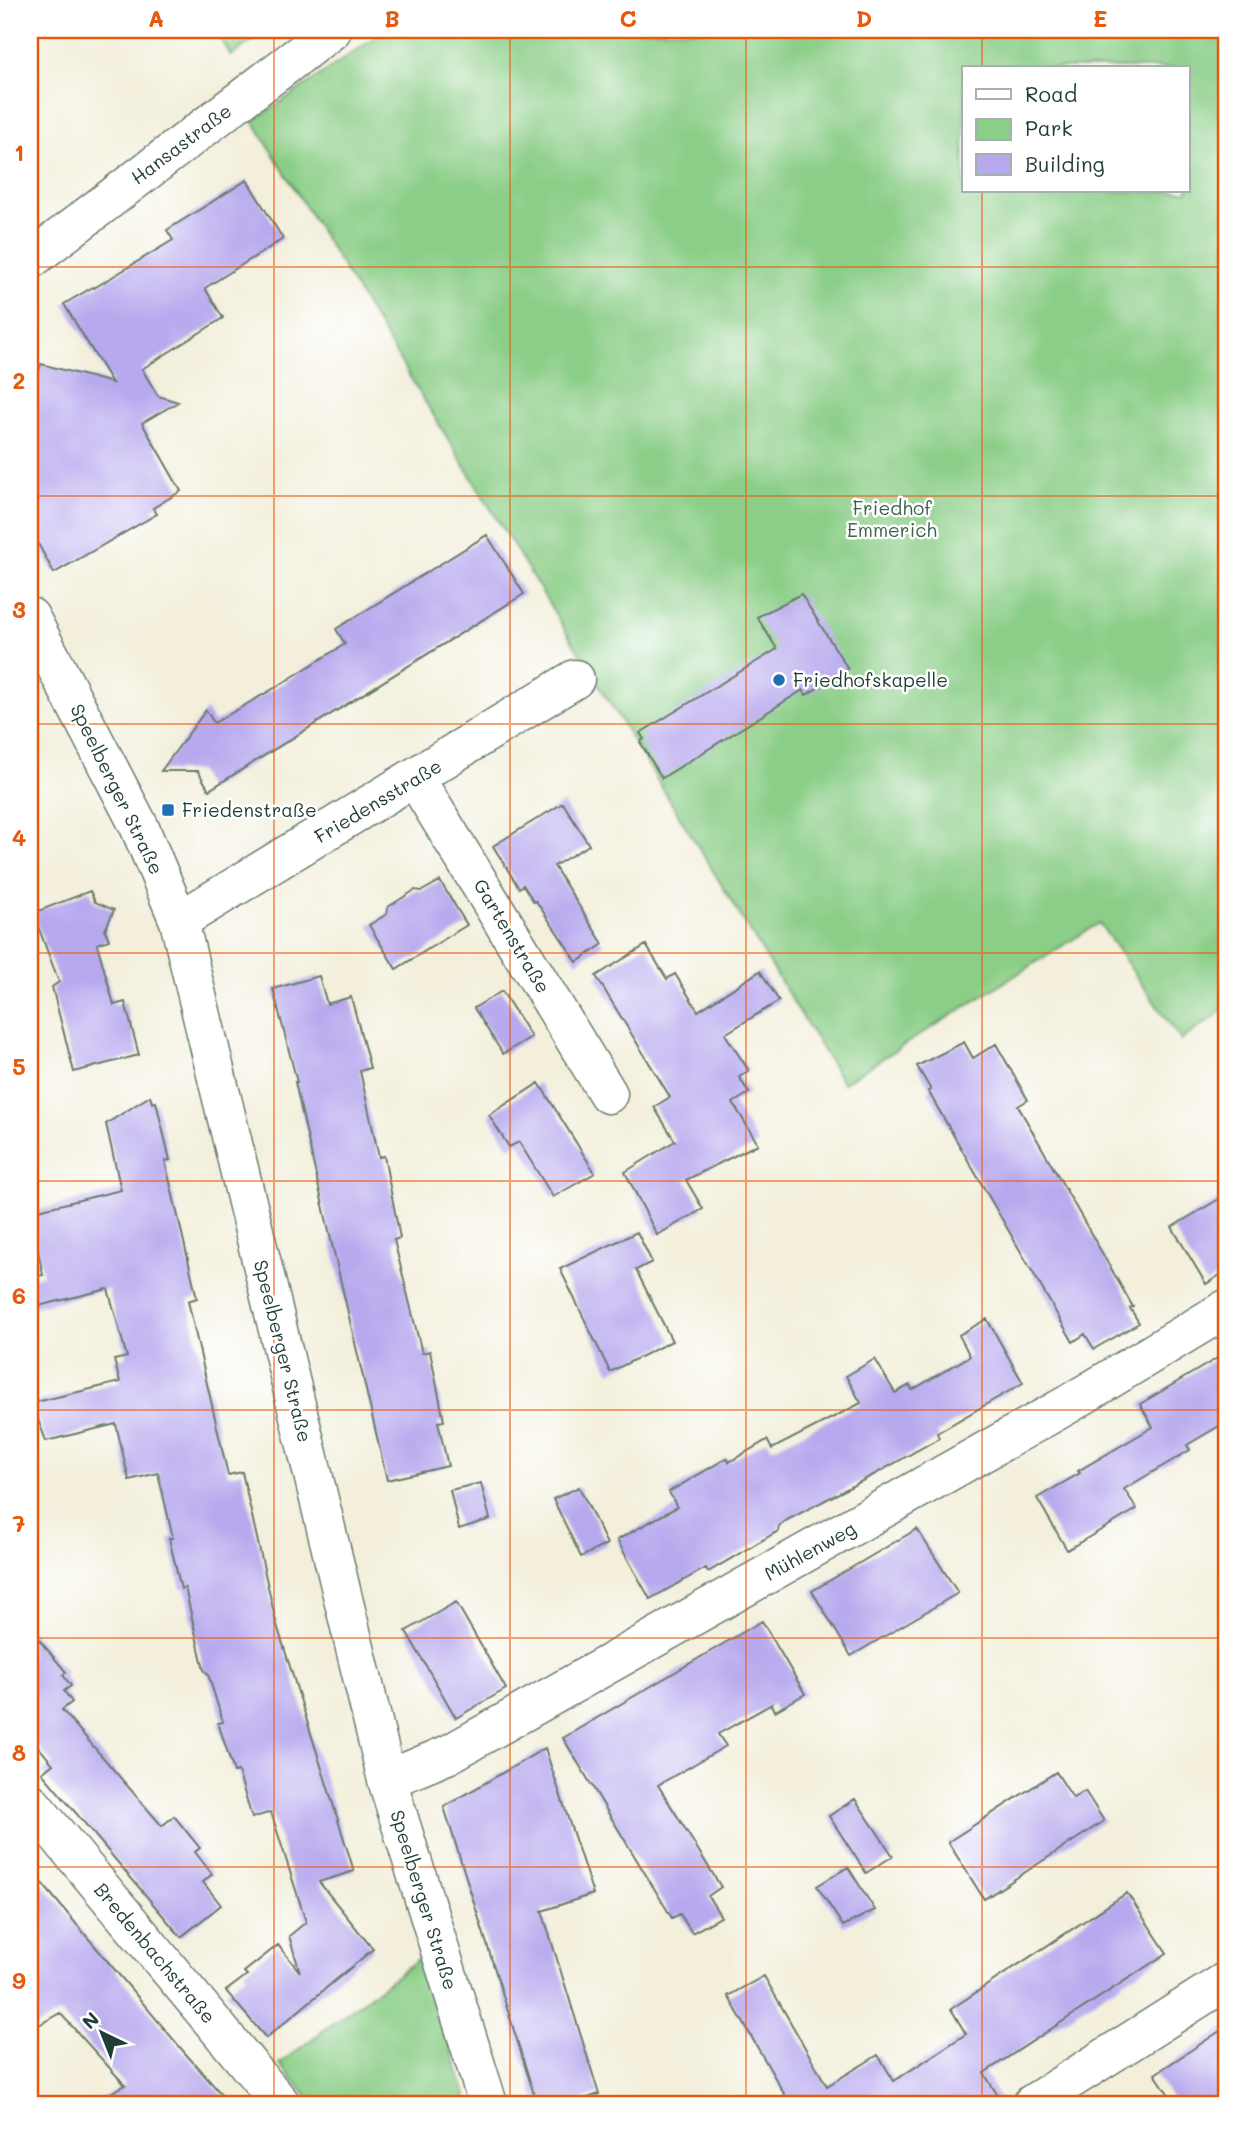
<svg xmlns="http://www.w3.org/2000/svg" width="1256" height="2134" font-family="Mali,sans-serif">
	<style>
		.green { fill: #8bce87; stroke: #55865e; stroke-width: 2; fill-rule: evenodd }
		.building { fill: #b8a9ee }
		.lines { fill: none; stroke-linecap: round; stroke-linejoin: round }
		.minor-casing { stroke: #697b6e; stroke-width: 41 }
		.minor { stroke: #fff; stroke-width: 38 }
		.grid { fill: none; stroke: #e8590c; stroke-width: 2; stroke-opacity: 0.55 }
		.poi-dot { fill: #1f6fb2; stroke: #fff; stroke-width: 2.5 }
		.labels { text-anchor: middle; stroke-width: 5; stroke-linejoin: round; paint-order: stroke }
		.street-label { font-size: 19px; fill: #1f3d34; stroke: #fff }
		.park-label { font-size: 19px; fill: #3a6149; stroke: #fff }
		.poi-label { font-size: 19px; fill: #1f3d34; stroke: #fff; text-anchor: start }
		.neatline { fill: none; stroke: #e8590c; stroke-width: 2.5 }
		.grid-label { font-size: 23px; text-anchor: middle; font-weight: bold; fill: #e8590c }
	</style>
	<rect width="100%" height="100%" fill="#fff"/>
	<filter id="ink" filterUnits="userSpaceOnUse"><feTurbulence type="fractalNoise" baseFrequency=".0143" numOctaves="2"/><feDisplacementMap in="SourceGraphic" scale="14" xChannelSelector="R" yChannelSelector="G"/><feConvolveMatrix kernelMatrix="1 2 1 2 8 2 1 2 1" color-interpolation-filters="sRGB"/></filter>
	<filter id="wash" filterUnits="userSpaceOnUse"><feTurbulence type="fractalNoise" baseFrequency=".00686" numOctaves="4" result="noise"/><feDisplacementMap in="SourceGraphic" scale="28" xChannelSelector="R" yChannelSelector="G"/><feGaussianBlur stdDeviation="1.57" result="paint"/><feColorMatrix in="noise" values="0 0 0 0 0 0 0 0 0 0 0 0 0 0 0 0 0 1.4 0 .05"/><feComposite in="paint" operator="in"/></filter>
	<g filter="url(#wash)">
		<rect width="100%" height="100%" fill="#f3efdb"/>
		<!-- green -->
		<path class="green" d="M 216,30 L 267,30 L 231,56 Z
			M 386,30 L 1226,30 L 1226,1008 L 1181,1040 L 1099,923 L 843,1083 L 253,121 ZM 964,68 L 1188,68 L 1188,191 L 964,191 Z
			M 421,1957 L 469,2104 L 314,2104 L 279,2064 Z"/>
		<g id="blocks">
			<!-- building -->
			<path class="building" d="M 247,180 L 283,239 L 205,288 L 223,318 L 142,369 L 158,396 L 178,402 L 142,423 L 181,491 L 153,508 L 157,514 L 54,573 L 30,529 L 30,372 L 38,374 L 41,364 L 112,383 L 64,304 L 93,287 L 94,288 L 173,240 L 167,230 Z
				M 487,535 L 524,594 L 209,790 L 198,771 L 161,771 L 206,710 L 214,723 L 278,686 L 345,644 L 336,629 Z
				M 801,594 L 848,669 L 806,695 L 803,690 L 662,778 L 640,742 L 644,739 L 640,733 L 777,649 L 757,617 Z
				M 563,803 L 589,845 L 554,866 L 603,944 L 577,962 L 536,901 L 534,902 L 523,885 L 519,888 L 493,846 Z
				M 440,881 L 467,925 L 396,969 L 369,925 L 387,914 L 388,907 L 415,890 L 422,891 Z
				M 90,891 L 95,902 L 114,910 L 105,930 L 109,940 L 97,944 L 114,1005 L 125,1002 L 139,1055 L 74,1072 L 52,987 L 59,982 L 33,913 Z
				M 646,945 L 667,979 L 675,974 L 698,1011 L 760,971 L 779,1001 L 725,1034 L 749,1071 L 739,1077 L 749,1093 L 733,1103 L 758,1144 L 686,1180 L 703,1209 L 657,1235 L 625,1172 L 675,1141 L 654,1107 L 670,1097 L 596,976 Z
				M 319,976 L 327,1004 L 351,997 L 370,1068 L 360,1071 L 379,1157 L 384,1156 L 400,1238 L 394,1240 L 422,1353 L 430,1351 L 444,1421 L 438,1422 L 448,1466 L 387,1480 L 315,1171 L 295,1082 L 297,1082 L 273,989 Z
				M 502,991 L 531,1037 L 503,1054 L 474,1008 Z
				M 964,1042 L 973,1058 L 996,1044 L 1028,1100 L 1018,1106 L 1133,1307 L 1130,1308 L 1139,1323 L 1094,1349 L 1085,1334 L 1073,1342 L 928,1091 L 931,1090 L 917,1066 Z
				M 539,1083 L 595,1173 L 553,1197 L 519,1142 L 509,1147 L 489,1115 Z
				M 150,1096 L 152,1103 L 156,1102 L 170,1160 L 165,1161 L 197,1298 L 188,1301 L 228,1475 L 242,1472 L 276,1622 L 354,1871 L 319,1882 L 373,1949 L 266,2038 L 226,1991 L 247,1975 L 244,1972 L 278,1945 L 300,1972 L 289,1936 L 306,1922 L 271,1812 L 252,1818 L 238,1771 L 234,1772 L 218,1723 L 223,1722 L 208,1674 L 204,1670 L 185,1588 L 181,1589 L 169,1538 L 173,1538 L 158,1473 L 129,1480 L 116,1424 L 46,1441 L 32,1403 L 120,1382 L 114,1360 L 127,1357 L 108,1289 L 30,1308 L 30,1278 L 43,1275 L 30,1212 L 121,1190 L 106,1124 Z
				M 1226,1195 L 1226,1271 L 1206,1284 L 1172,1227 Z
				M 637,1232 L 652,1262 L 636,1270 L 672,1341 L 610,1372 L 560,1269 Z
				M 987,1319 L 1023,1383 L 937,1433 L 939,1438 L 877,1473 L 787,1520 L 779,1526 L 778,1531 L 708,1572 L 706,1568 L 650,1599 L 617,1540 L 677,1507 L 669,1492 L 727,1458 L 729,1462 L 767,1440 L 772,1449 L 861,1403 L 846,1376 L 875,1359 L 895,1393 L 910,1385 L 912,1390 L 970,1356 L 959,1335 Z
				M 1226,1353 L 1226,1422 L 1187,1445 L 1190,1450 L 1124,1489 L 1137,1509 L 1067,1550 L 1037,1498 L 1080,1473 L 1078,1471 L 1153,1427 L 1140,1404 Z
				M 481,1483 L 490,1519 L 459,1529 L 450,1490 Z
				M 579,1487 L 607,1544 L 581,1557 L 553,1499 Z
				M 917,1529 L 958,1593 L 851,1656 L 812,1591 Z
				M 456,1602 L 506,1689 L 456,1718 L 406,1631 Z
				M 762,1621 L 805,1694 L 775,1711 L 772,1704 L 718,1734 L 726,1746 L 658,1785 L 721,1887 L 708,1896 L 721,1917 L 692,1933 L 680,1914 L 672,1918 L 563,1738 Z
				M 30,1629 L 66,1672 L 63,1675 L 71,1686 L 64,1691 L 72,1702 L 62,1710 L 162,1826 L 174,1816 L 200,1848 L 195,1852 L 212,1874 L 203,1882 L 221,1905 L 181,1937 L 42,1773 L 53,1764 L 30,1737 Z
				M 545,1748 L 593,1894 L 542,1911 L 599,2094 L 570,2104 L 537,2104 L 444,1807 Z
				M 1056,1772 L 1073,1798 L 1085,1791 L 1104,1821 L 984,1899 L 948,1842 Z
				M 855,1799 L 893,1856 L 866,1873 L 829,1816 Z
				M 848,1867 L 875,1910 L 843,1926 L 817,1886 Z
				M 30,1869 L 184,2052 L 230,2104 L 91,2104 L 125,2085 L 60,2013 L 30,2030 Z
				M 1127,1893 L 1167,1953 L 984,2073 L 1003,2104 L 790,2104 L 728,1996 L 764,1976 L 827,2086 L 878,2055 L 894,2081 L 966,2034 L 951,2009 Z
				M 1226,2027 L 1226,2104 L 1175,2104 L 1155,2074 Z"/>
		</g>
	</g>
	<g filter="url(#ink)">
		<use href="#blocks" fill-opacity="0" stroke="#697b6e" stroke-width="2"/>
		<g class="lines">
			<!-- minor casing -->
			<g class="minor-casing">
				<path id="minor" d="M 30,260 L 332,30
					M 30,617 L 139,826 L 179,921 L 387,1780 L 488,2104
					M 415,778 L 608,1094
					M 179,921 L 575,679
					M 387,1780 L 449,1754 L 1067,1405 L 1226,1309
					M 30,1802 L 281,2104
					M 1032,2104 L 1226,1981"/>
			</g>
			<!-- minor -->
			<use href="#minor" class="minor"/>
		</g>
	</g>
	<!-- grid -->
	<path class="grid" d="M 274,30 L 274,2104M 510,30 L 510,2104M 746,30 L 746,2104M 982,30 L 982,68M 982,191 L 982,2104M 30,267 L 1226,267M 30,496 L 1226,496M 30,724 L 1226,724M 30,953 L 1226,953M 30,1181 L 1226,1181M 30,1410 L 1226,1410M 30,1638 L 1226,1638M 30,1867 L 1226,1867"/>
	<!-- markers -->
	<g class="poi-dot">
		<circle cx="779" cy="680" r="7"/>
		<rect x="161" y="803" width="14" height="14" rx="3.5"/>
	</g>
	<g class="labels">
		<!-- street labels -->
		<g class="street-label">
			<text transform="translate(181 144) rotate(-37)" y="7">Hansastraße</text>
			<text transform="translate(117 789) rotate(64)" y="7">Speelberger Straße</text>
			<text transform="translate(378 801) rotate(-31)" y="7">Friedensstraße</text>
			<text transform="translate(512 936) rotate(59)" y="7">Gartenstraße</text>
			<text transform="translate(283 1351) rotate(76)" y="7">Speelberger Straße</text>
			<text transform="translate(810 1551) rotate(-29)" y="7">Mühlenweg</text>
			<text transform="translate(424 1900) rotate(73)" y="7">Speelberger Straße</text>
			<text transform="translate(155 1953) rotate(50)" y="7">Bredenbachstraße</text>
		</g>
		<!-- park labels -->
		<g class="park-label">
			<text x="892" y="515">Friedhof<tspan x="892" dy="22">Emmerich</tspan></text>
		</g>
		<!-- poi labels -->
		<g class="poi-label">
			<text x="793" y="687">Friedhofskapelle</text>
			<text x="182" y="817">Friedenstraße</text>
		</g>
	</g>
	<!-- margin -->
	<rect width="1256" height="2134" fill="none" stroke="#fff" stroke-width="77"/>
	<!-- legend -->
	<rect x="962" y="66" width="228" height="126" fill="#ffffff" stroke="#a5b1ae" stroke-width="2"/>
	<rect x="976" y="89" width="35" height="10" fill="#ffffff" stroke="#a5b1ae" stroke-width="2"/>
	<text x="1025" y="102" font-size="21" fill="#1f3d34">Road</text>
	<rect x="976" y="119" width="35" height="21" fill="#8bce87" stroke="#a5b1ae" stroke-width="2"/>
	<text x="1025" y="136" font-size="21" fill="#1f3d34">Park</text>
	<rect x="976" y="154" width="35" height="21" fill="#b8a9ee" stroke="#a5b1ae" stroke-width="2"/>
	<text x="1025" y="172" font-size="21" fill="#1f3d34">Building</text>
	<!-- north arrow -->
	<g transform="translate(102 2033) rotate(317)" stroke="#ffffff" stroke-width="5" paint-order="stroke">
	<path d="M0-5L12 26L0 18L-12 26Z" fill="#1f3d34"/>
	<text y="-10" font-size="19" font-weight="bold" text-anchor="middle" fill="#1f3d34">N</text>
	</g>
	<rect x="38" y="38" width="1180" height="2058" class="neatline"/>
	<g class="grid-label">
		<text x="156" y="27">A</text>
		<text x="392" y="27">B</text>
		<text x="628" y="27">C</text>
		<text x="864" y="27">D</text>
		<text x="1100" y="27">E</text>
		<text x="19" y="161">1</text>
		<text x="19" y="389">2</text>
		<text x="19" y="618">3</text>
		<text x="19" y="846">4</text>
		<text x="19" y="1075">5</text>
		<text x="19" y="1304">6</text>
		<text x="19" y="1532">7</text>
		<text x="19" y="1761">8</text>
		<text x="19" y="1989">9</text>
	</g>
</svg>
